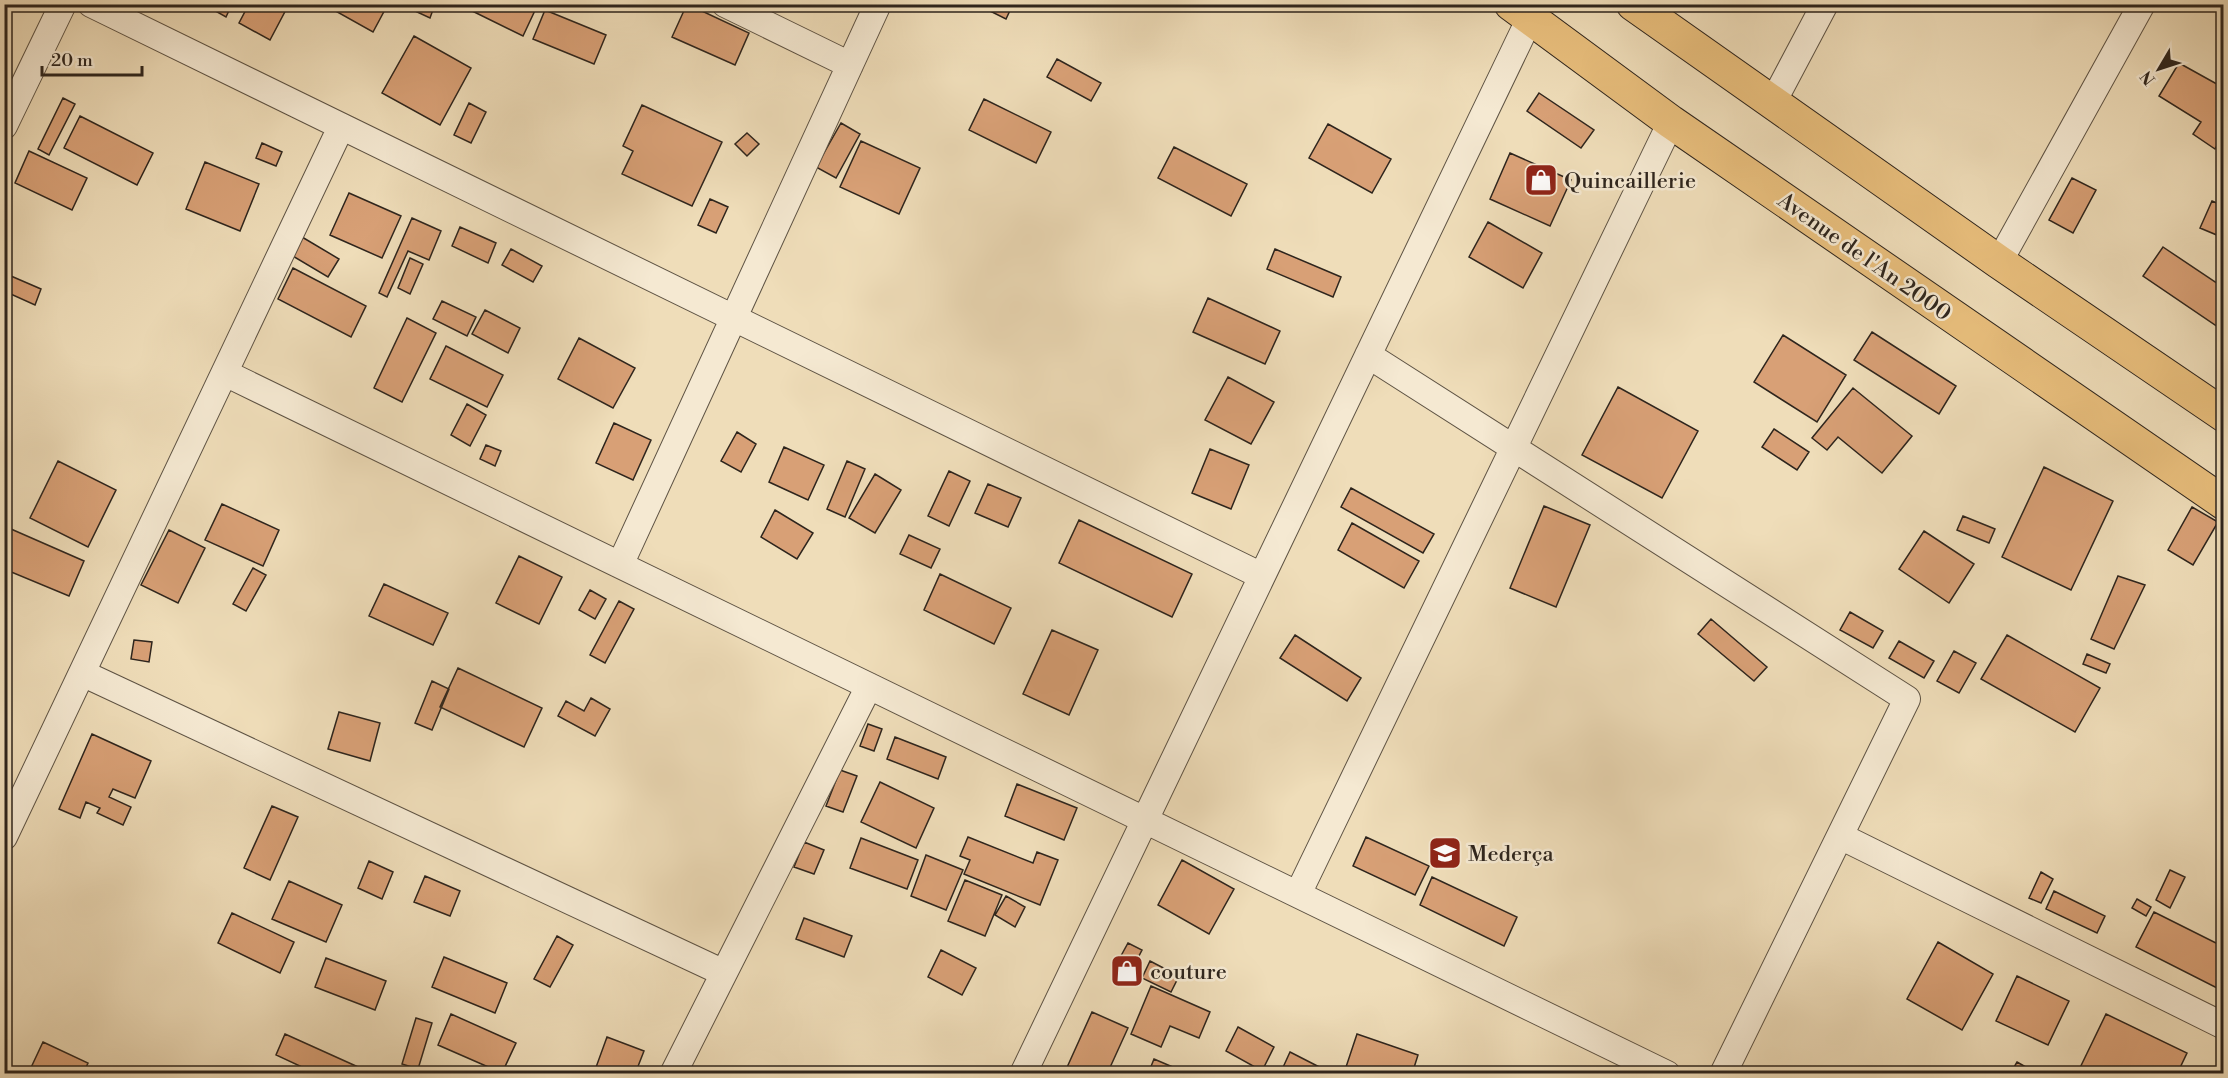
<svg xmlns="http://www.w3.org/2000/svg" width="2228" height="1078" font-family="'Libre Bodoni',serif">
	<style>
		.building { fill: #d8a076; stroke: #2e251d; stroke-width: 1.5 }
		.lines { fill: none; stroke-linecap: round; stroke-linejoin: round }
		.minor-casing { stroke: #5e5344; stroke-width: 28 }
		.primary-casing { stroke: #2e251d; stroke-width: 35 }
		.minor { stroke: #f5e9d2; stroke-width: 26 }
		.primary { stroke: #e8be7c; stroke-width: 33 }
		.labels { text-anchor: middle; stroke-width: 5; stroke-linejoin: round; paint-order: stroke }
		.poi-label { font-size: 22px; fill: #2e251d; stroke: #f5e9d2; text-anchor: start }
		.street-label { font-size: 22px; fill: #2e251d; stroke: #f5e9d2 }
	</style>
	<rect width="100%" height="100%" fill="#efddb9"/>
	<filter id="stains"><feTurbulence type="fractalNoise" baseFrequency=".00333" numOctaves="4"/><feColorMatrix values="0 0 0 0 .2 0 0 0 0 .09 0 0 0 0 .02 0 0 0 .5 -.17"/></filter>
	<radialGradient id="worn" r=".72"><stop offset=".6" stop-color="#630" stop-opacity="0"/><stop offset="1" stop-color="#630" stop-opacity=".3"/></radialGradient>
	<!-- building -->
	<path class="building" d="M 203,4 L 232,4 L 226,17 Z
		M 249,4 L 289,4 L 270,40 L 239,23 Z
		M 323,4 L 388,4 L 373,32 Z
		M 400,4 L 435,4 L 430,18 Z
		M 458,4 L 538,4 L 523,36 Z
		M 687,4 L 749,33 L 735,65 L 672,37 Z
		M 976,4 L 1013,4 L 1006,19 Z
		M 545,10 L 606,35 L 594,64 L 533,39 Z
		M 414,36 L 471,68 L 440,125 L 382,93 Z
		M 1057,59 L 1101,83 L 1091,101 L 1047,77 Z
		M 2179,63 L 2224,88 L 2224,134 L 2215,149 L 2193,134 L 2201,122 L 2159,96 Z
		M 1539,93 L 1594,130 L 1581,148 L 1527,111 Z
		M 63,98 L 75,104 L 49,155 L 38,149 Z
		M 984,99 L 1051,132 L 1036,163 L 969,130 Z
		M 469,103 L 486,112 L 471,143 L 454,135 Z
		M 642,105 L 722,142 L 692,206 L 622,174 L 633,151 L 623,146 Z
		M 80,116 L 153,153 L 137,185 L 64,148 Z
		M 841,123 L 860,134 L 836,178 L 816,167 Z
		M 1328,124 L 1391,159 L 1372,193 L 1309,158 Z
		M 747,133 L 759,144 L 747,156 L 735,144 Z
		M 861,141 L 920,168 L 899,214 L 840,187 Z
		M 262,143 L 282,152 L 276,166 L 256,158 Z
		M 1174,147 L 1247,184 L 1231,216 L 1158,178 Z
		M 29,151 L 87,178 L 72,210 L 15,183 Z
		M 1510,153 L 1571,180 L 1550,226 L 1490,199 Z
		M 205,162 L 259,184 L 240,231 L 186,209 Z
		M 2072,178 L 2096,190 L 2073,233 L 2049,220 Z
		M 349,193 L 401,216 L 382,258 L 330,235 Z
		M 710,199 L 728,207 L 716,233 L 698,225 Z
		M 2212,201 L 2224,206 L 2224,238 L 2200,228 Z
		M 412,218 L 441,231 L 429,260 L 408,251 L 387,297 L 379,293 Z
		M 1488,222 L 1542,253 L 1523,288 L 1469,257 Z
		M 460,227 L 496,243 L 488,263 L 452,246 Z
		M 302,237 L 339,259 L 328,277 L 291,255 Z
		M 2163,247 L 2224,288 L 2224,331 L 2143,276 Z
		M 511,249 L 542,266 L 533,282 L 502,265 Z
		M 1275,249 L 1341,277 L 1333,297 L 1267,269 Z
		M 410,258 L 423,264 L 410,294 L 398,288 Z
		M 293,268 L 366,306 L 351,337 L 278,299 Z
		M 4,273 L 41,289 L 35,305 L 4,291 Z
		M 1208,298 L 1280,331 L 1265,364 L 1193,332 Z
		M 442,301 L 476,317 L 467,336 L 433,319 Z
		M 485,310 L 520,328 L 508,353 L 472,334 Z
		M 407,318 L 436,333 L 402,402 L 374,388 Z
		M 1872,332 L 1956,386 L 1939,414 L 1854,360 Z
		M 1783,335 L 1846,375 L 1817,422 L 1754,382 Z
		M 579,338 L 635,368 L 613,408 L 558,379 Z
		M 446,346 L 503,375 L 487,407 L 430,379 Z
		M 1228,377 L 1274,402 L 1251,444 L 1205,420 Z
		M 1618,387 L 1698,431 L 1662,498 L 1582,455 Z
		M 1853,388 L 1912,436 L 1882,473 L 1838,437 L 1827,450 L 1812,438 Z
		M 467,404 L 486,415 L 470,446 L 451,435 Z
		M 614,423 L 651,440 L 633,480 L 596,463 Z
		M 1774,429 L 1809,452 L 1797,470 L 1762,447 Z
		M 737,432 L 756,444 L 741,472 L 721,461 Z
		M 486,445 L 501,451 L 495,466 L 480,459 Z
		M 784,447 L 824,465 L 808,500 L 769,482 Z
		M 1210,449 L 1249,465 L 1231,509 L 1192,493 Z
		M 58,461 L 116,490 L 88,547 L 30,518 Z
		M 847,461 L 865,469 L 845,517 L 827,509 Z
		M 2044,467 L 2113,501 L 2071,590 L 2002,557 Z
		M 949,471 L 970,481 L 949,526 L 928,516 Z
		M 875,474 L 901,490 L 875,533 L 849,518 Z
		M 988,484 L 1021,498 L 1008,527 L 975,513 Z
		M 1351,488 L 1434,534 L 1423,553 L 1341,507 Z
		M 222,504 L 279,530 L 263,566 L 205,540 Z
		M 1544,506 L 1590,525 L 1556,607 L 1510,588 Z
		M 2192,507 L 2218,522 L 2193,565 L 2168,550 Z
		M 775,510 L 813,533 L 797,559 L 761,537 Z
		M 1963,516 L 1995,529 L 1989,543 L 1957,530 Z
		M 1079,520 L 1192,574 L 1172,617 L 1059,563 Z
		M 1352,523 L 1419,561 L 1404,588 L 1338,550 Z
		M 11,529 L 84,561 L 69,596 L 4,569 L 4,545 Z
		M 169,530 L 205,548 L 178,603 L 141,585 Z
		M 1924,531 L 1974,564 L 1949,603 L 1899,569 Z
		M 909,535 L 940,549 L 931,568 L 900,554 Z
		M 519,556 L 562,577 L 539,624 L 496,603 Z
		M 253,568 L 266,575 L 246,611 L 233,604 Z
		M 940,574 L 1011,608 L 994,644 L 924,610 Z
		M 2118,576 L 2145,585 L 2114,649 L 2091,639 Z
		M 384,584 L 448,613 L 433,645 L 369,616 Z
		M 590,590 L 606,599 L 595,619 L 579,610 Z
		M 619,601 L 634,609 L 605,663 L 590,655 Z
		M 1850,612 L 1883,631 L 1873,648 L 1840,630 Z
		M 1711,619 L 1767,667 L 1754,681 L 1698,634 Z
		M 1052,630 L 1098,650 L 1069,715 L 1023,694 Z
		M 1295,635 L 1361,678 L 1347,701 L 1280,658 Z
		M 2007,635 L 2100,688 L 2075,732 L 1981,679 Z
		M 134,640 L 152,642 L 149,662 L 131,659 Z
		M 1899,641 L 1934,661 L 1924,678 L 1889,658 Z
		M 1954,651 L 1976,663 L 1959,693 L 1937,681 Z
		M 2087,654 L 2110,664 L 2106,673 L 2083,664 Z
		M 458,668 L 542,708 L 524,747 L 440,707 Z
		M 432,681 L 449,689 L 432,730 L 415,723 Z
		M 591,698 L 610,709 L 595,736 L 558,716 L 566,701 L 584,711 Z
		M 339,712 L 380,723 L 370,761 L 328,749 Z
		M 868,724 L 882,729 L 874,751 L 860,746 Z
		M 92,734 L 151,761 L 135,798 L 113,789 L 109,797 L 131,807 L 123,825 L 97,813 L 100,808 L 86,802 L 80,818 L 59,809 Z
		M 895,737 L 946,757 L 938,779 L 887,759 Z
		M 840,770 L 857,776 L 843,812 L 826,806 Z
		M 880,782 L 934,808 L 916,848 L 861,822 Z
		M 1017,784 L 1077,808 L 1064,840 L 1005,816 Z
		M 272,806 L 298,817 L 270,880 L 244,868 Z
		M 968,837 L 1033,863 L 1037,852 L 1058,860 L 1040,905 L 964,874 L 970,860 L 960,856 Z
		M 1366,837 L 1429,866 L 1415,895 L 1353,866 Z
		M 861,838 L 918,860 L 907,889 L 850,868 Z
		M 804,842 L 824,850 L 814,874 L 794,867 Z
		M 926,855 L 963,870 L 946,910 L 911,896 Z
		M 1182,860 L 1234,889 L 1209,934 L 1158,905 Z
		M 369,861 L 393,872 L 382,899 L 358,888 Z
		M 2170,870 L 2185,877 L 2170,908 L 2156,900 Z
		M 2041,872 L 2053,879 L 2041,903 L 2029,898 Z
		M 425,876 L 460,891 L 450,916 L 414,902 Z
		M 1432,877 L 1517,917 L 1504,946 L 1420,905 Z
		M 965,880 L 1002,895 L 985,936 L 948,921 Z
		M 289,881 L 342,905 L 326,942 L 272,919 Z
		M 2054,891 L 2105,916 L 2097,933 L 2046,909 Z
		M 1006,896 L 1025,907 L 1015,927 L 995,915 Z
		M 2137,899 L 2151,907 L 2146,916 L 2132,908 Z
		M 2154,912 L 2224,947 L 2224,985 L 2221,990 L 2136,947 Z
		M 232,913 L 294,942 L 280,973 L 218,943 Z
		M 804,918 L 852,936 L 844,957 L 796,939 Z
		M 557,936 L 573,945 L 550,987 L 534,979 Z
		M 1938,942 L 1993,974 L 1962,1030 L 1907,999 Z
		M 1128,943 L 1142,950 L 1130,973 L 1116,965 Z
		M 941,950 L 976,968 L 962,995 L 928,977 Z
		M 444,957 L 507,983 L 495,1013 L 432,987 Z
		M 326,958 L 386,981 L 375,1010 L 315,987 Z
		M 1150,961 L 1179,976 L 1171,992 L 1142,978 Z
		M 2017,976 L 2069,1001 L 2048,1045 L 1996,1021 Z
		M 1151,986 L 1210,1012 L 1199,1038 L 1170,1026 L 1161,1047 L 1131,1034 Z
		M 1092,1012 L 1128,1028 L 1107,1074 L 1064,1074 Z
		M 451,1014 L 516,1043 L 502,1073 L 438,1045 Z
		M 2106,1014 L 2187,1053 L 2177,1074 L 2077,1074 Z
		M 416,1018 L 432,1023 L 418,1069 L 402,1064 Z
		M 1238,1027 L 1274,1047 L 1262,1071 L 1226,1051 Z
		M 285,1034 L 367,1071 L 366,1074 L 317,1074 L 276,1055 Z
		M 1357,1034 L 1418,1055 L 1412,1074 L 1364,1074 L 1346,1067 Z
		M 607,1037 L 644,1051 L 635,1074 L 604,1074 L 595,1070 Z
		M 43,1042 L 88,1063 L 83,1074 L 28,1074 Z
		M 1290,1052 L 1333,1074 L 1280,1074 Z
		M 1154,1059 L 1175,1068 L 1173,1074 L 1148,1074 Z
		M 2017,1062 L 2038,1074 L 2010,1074 Z"/>
	<g class="lines">
		<!-- minor casing -->
		<g class="minor-casing">
			<path id="minor" d="M 91,4 L 1262,576
				M 725,4 L 850,65
				M 1772,104 L 1825,4
				M 4,126 L 63,4
				M 1999,262 L 2142,4
				M 1368,355 L 1907,699 L 1723,1074
				M 225,373 L 1667,1074
				M 620,565 L 878,4
				M 82,673 L 724,973
				M 1840,836 L 2224,1026
				M 4,837 L 341,127
				M 1298,894 L 1671,122
				M 673,1074 L 869,686
				M 1023,1074 L 1530,18"/>
		</g>
		<!-- primary casing -->
		<g class="primary-casing">
			<path id="primary" d="M 1511,4 L 1671,122 L 2224,503
				M 1633,4 L 1999,262 L 2224,415"/>
		</g>
		<!-- minor -->
		<use href="#minor" class="minor"/>
		<!-- primary -->
		<use href="#primary" class="primary"/>
	</g>
	<!-- icons -->
	<defs>
		<g id="shop-square" transform="scale(1.725)"><rect x="-9" y="-9" width="18" height="18" rx="4" fill="#8f2418" stroke="#f5e9d2"/><path d="M-5-2.5h2.3a2.7 3.5 0 0 1 5.4 0H5L5.5 6h-11ZM-1.5-2.5h3a1.5 2.3 0 0 0-3 0Z" fill="#fff"/></g>
		<g id="school-square" transform="scale(1.725)"><rect x="-9" y="-9" width="18" height="18" rx="4" fill="#8f2418" stroke="#f5e9d2"/><path d="M0-5L7-2L0 1L-7-2ZM-4 1L0 2.5L4 1V4Q0 6-4 4Z" fill="#fff"/></g>
	</defs>
	<g fill-rule="evenodd">
		<use href="#shop-square" x="1541" y="180"/>
		<use href="#school-square" x="1445" y="853"/>
		<use href="#shop-square" x="1127" y="971"/>
	</g>
	<g class="labels">
		<!-- poi labels -->
		<g class="poi-label">
			<text x="1564" y="188">Quincaillerie</text>
			<text x="1468" y="861">Mederça</text>
			<text x="1150" y="979">couture</text>
		</g>
		<!-- street labels -->
		<g class="street-label">
			<text transform="translate(1865 256) rotate(35)" y="8">Avenue de l'An 2000</text>
		</g>
	</g>
	<!-- margin -->
	<rect width="2228" height="1078" fill="none" stroke="#efddb9" stroke-width="24"/>
	<rect x="6" y="6" width="2216" height="1066" fill="none" stroke="#2e251d" stroke-width="3"/>
	<rect x="12" y="12" width="2204" height="1054" fill="none" stroke="#2e251d" stroke-width="1.5"/>
	<!-- north arrow -->
	<g transform="translate(2159 69) rotate(231)" stroke="#f5e9d2" stroke-width="4.5" paint-order="stroke">
	<path d="M0-4.5L10 22L0 15L-10 22Z" fill="#2e251d"/>
	<text y="-9" font-size="16" font-weight="bold" text-anchor="middle" fill="#2e251d">N</text>
	</g>
	<!-- scale -->
	<path d="M42 66v9h100v-9" fill="none" stroke="#2e251d" stroke-width="3"/>
	<text x="51" y="66" font-size="18" fill="#2e251d" stroke="#f5e9d2" stroke-width="4.5" paint-order="stroke">20 m</text>
	<rect width="100%" height="100%" filter="url(#stains)"/>
	<rect width="100%" height="100%" fill="url(#worn)"/>
</svg>
